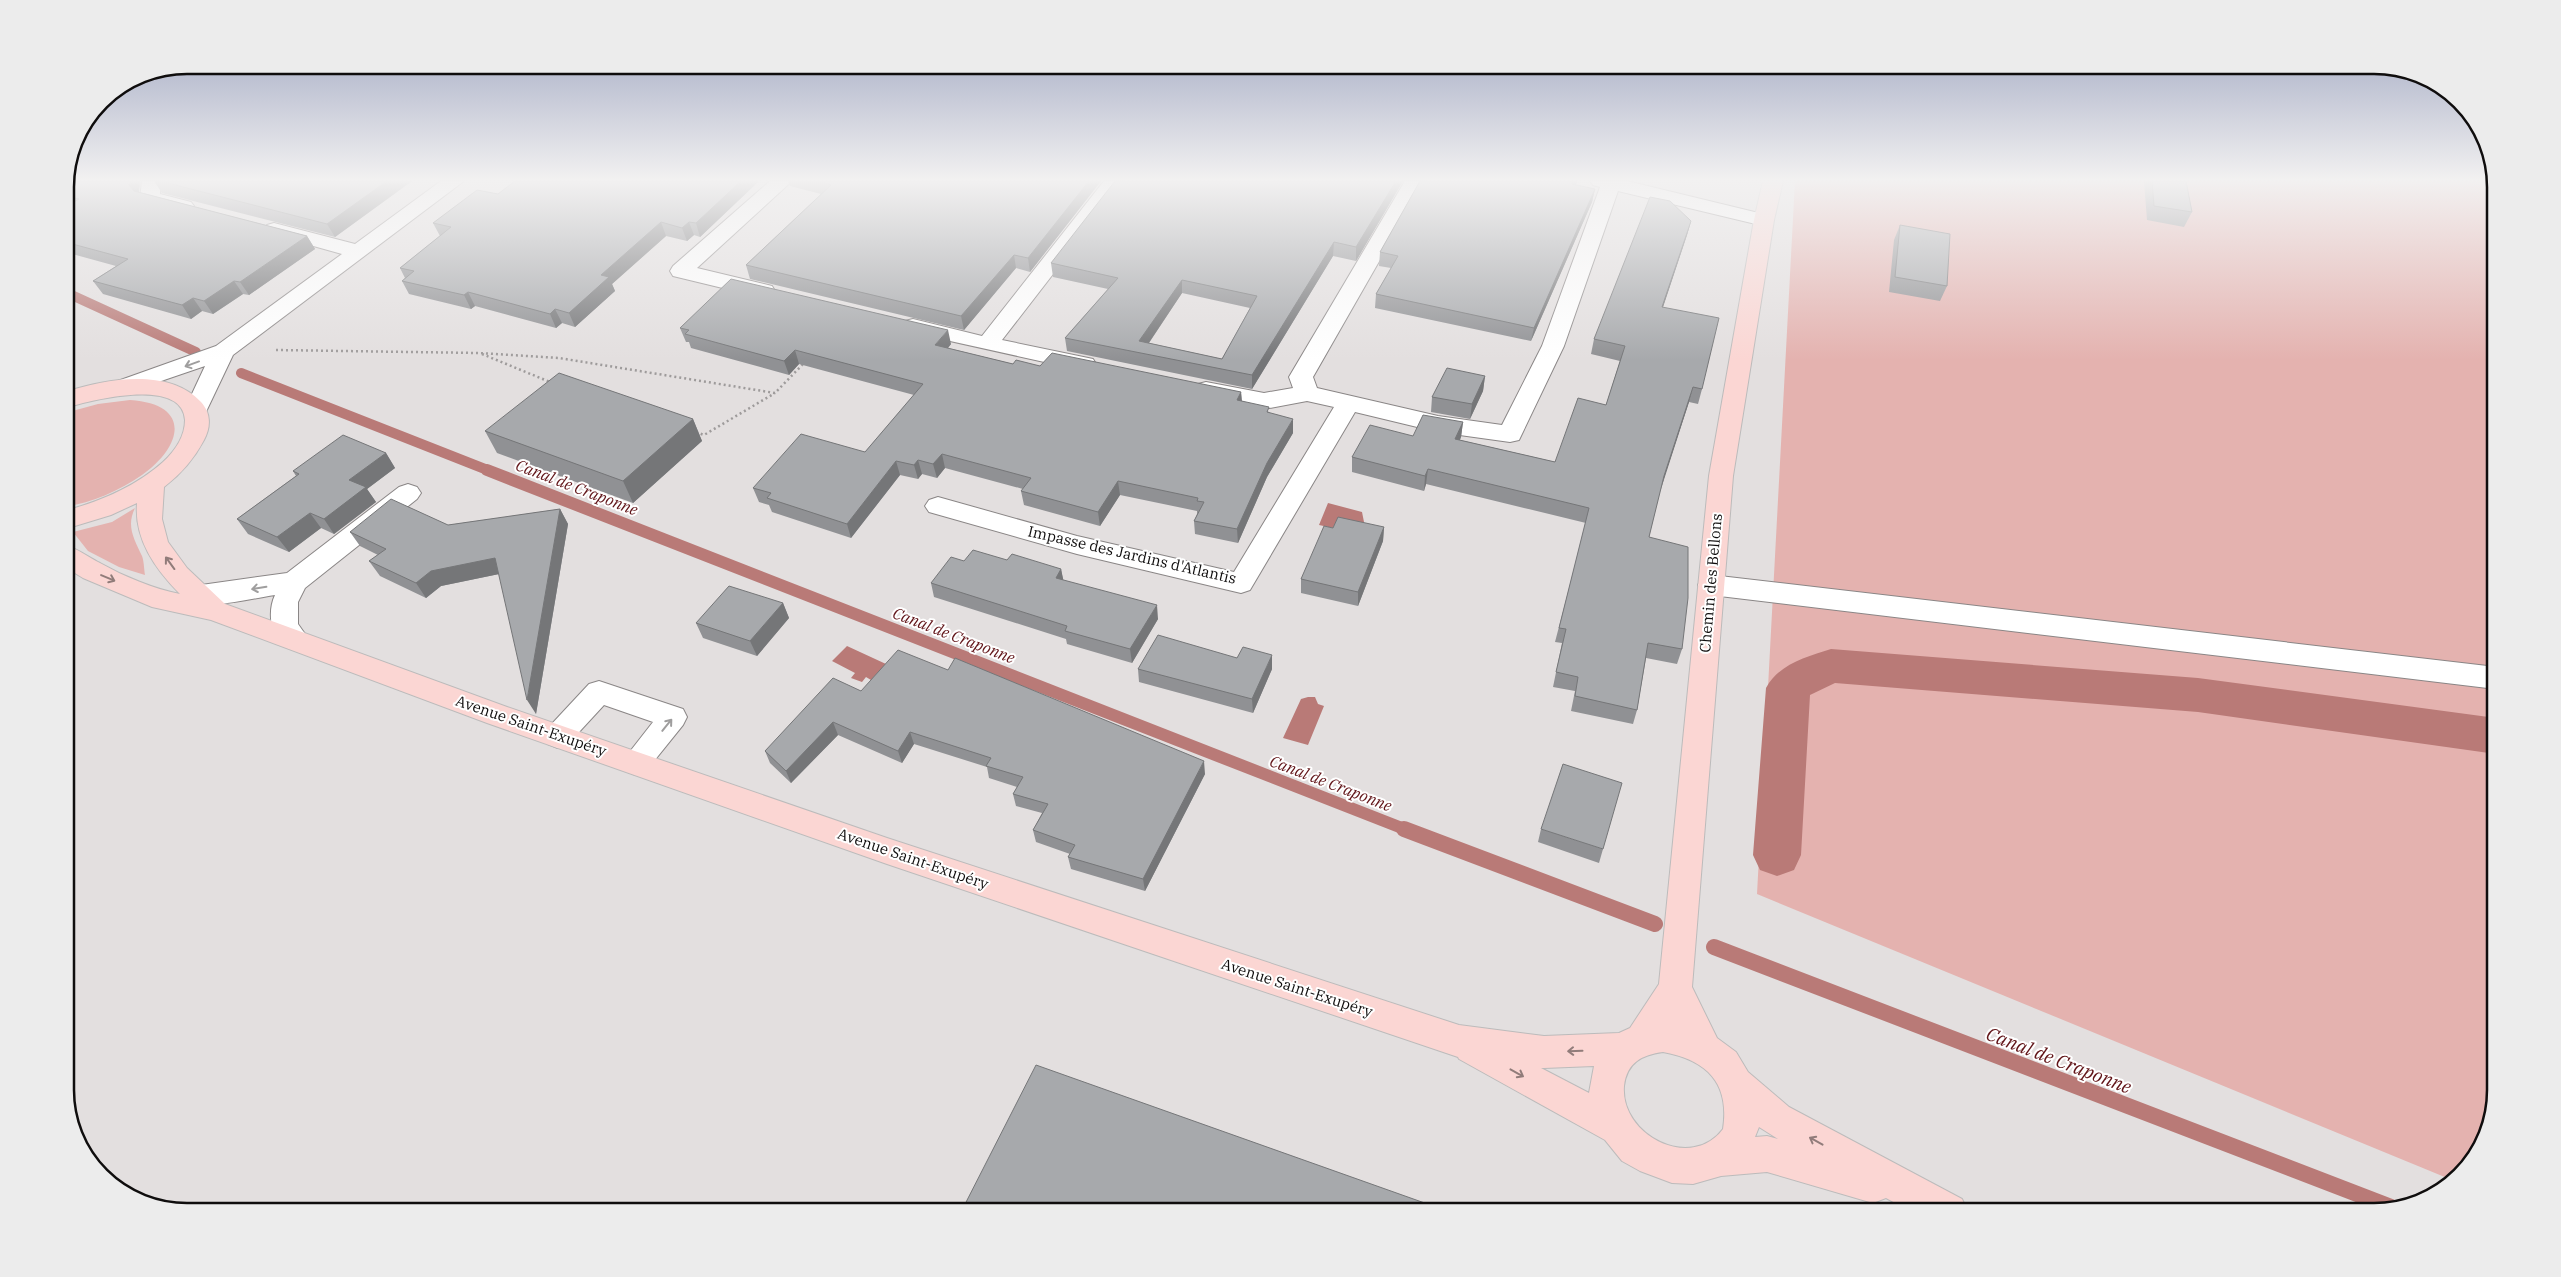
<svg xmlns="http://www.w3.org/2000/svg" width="2561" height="1277" font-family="'IBM Plex Serif',serif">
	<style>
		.green { fill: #e4b2af }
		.water { fill: #b97a77 }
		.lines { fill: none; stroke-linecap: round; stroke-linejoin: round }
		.stream-far2 { stroke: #b97a77; stroke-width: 10 }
		.stream-far1 { stroke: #b97a77; stroke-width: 12 }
		.stream { stroke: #b97a77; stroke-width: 16 }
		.canal { fill: #b97a77; fill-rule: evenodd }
		.minor-casing { stroke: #8a8686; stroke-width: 2 }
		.major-casing { stroke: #bcbbbb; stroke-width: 2 }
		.path { stroke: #9e9b9b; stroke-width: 2.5; stroke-dasharray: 2 3; stroke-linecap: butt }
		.minor { fill: #fff; fill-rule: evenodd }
		.major { fill: #fbd6d3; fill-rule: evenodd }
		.wall { fill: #909194; fill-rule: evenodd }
		.shaded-wall { fill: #757678 }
		.building { fill: #a7a9ac; stroke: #757678; fill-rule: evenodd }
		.oneway { stroke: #9f9e9e }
		.oneway2 { stroke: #917c7a }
		.labels { text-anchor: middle; stroke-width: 4; stroke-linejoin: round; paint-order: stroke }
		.street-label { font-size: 15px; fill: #0f0d0d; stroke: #fff }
		.water-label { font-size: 16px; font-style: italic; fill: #611418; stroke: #fff }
		.near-water-label { font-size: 19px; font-style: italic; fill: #611418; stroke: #fff }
		.rim { fill: none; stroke: #0f0d0d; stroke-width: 2.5 }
	</style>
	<rect width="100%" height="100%" fill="#e3dfdf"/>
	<!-- green -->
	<path class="green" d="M 1795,181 L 2496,181 L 2496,1090 L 2484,1144 L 2452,1180 L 1757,894 Z
		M 130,400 C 192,404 183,446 142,475 C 119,491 93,502 65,507 L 65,413 L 98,404 Z
		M 135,508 C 126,526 134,539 142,556 C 144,561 144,569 145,575 L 119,567 L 88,551 L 73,532 L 112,522 Z"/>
	<!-- water -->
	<path class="water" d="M 1328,503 L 1362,512 L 1364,522 L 1358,527 L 1336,522 L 1333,528 L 1319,525 Z
		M 847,646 L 886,664 L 871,680 L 866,677 L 862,682 L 851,678 L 855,673 L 832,661 Z
		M 1308,697 L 1315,697 L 1318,704 L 1324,706 L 1308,745 L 1283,738 L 1301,699 Z"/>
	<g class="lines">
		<!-- stream-far2 -->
		<path class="stream-far2" d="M 65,292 L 196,352
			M 241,373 L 490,471"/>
		<!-- stream-far1 -->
		<path class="stream-far1" d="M 487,470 L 1407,830"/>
		<!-- stream -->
		<path class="stream" d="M 1404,829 L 1655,924
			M 1714,947 L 2391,1207"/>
		<!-- canal -->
		<path class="canal" d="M 1831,649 L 2198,678 L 2496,718 L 2496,754 L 2198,712 L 1835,683 L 1810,695 L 1801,855 L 1794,870 L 1777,876 L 1760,870 L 1753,855 L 1766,688 C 1779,664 1806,657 1831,649 Z"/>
		<!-- minor casing -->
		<g class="minor-casing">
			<path id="minor" d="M 142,181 L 165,181 L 160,186 L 160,194 L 191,202 L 194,206 L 191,210 L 184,212 L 143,202 L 140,198 Z
				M 441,181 L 464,181 L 233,355 L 204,416 L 196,419 L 188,416 L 184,411 L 205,366 L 123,394 L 115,392 L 111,387 L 115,382 L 216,346 L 342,254 L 267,233 L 264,229 L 267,225 L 274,223 L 355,244 Z
				M 770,181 L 792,181 L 697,268 L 772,286 L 775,291 L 772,296 L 764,298 L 673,276 L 670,271 L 673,266 Z
				M 1104,181 L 1125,181 L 1002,340 L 1093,359 L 1096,364 L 1093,369 L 1085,371 L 905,331 L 902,326 L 905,321 L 913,319 L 982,336 Z
				M 1405,181 L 1425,181 L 1313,377 L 1317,388 L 1438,416 L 1502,425 L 1542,346 L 1600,187 L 1593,185 L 1590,181 L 1627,181 L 1771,216 L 1774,220 L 1771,224 L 1764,226 L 1618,191 L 1564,346 L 1519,440 L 1510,442 L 1438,432 L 1355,412 L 1250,590 L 1241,593 L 1077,554 L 929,512 L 925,506 L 929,500 L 938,497 L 1077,536 L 1234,572 L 1334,407 L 1307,401 L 1264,409 L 1198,394 L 1194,389 L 1198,384 L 1206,382 L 1264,393 L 1293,388 L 1289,377 Z
				M 408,484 L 417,487 L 421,493 L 417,499 L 305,588 L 298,602 L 298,624 L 310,641 L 306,648 C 275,658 264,618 275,595 C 248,599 214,609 187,601 L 183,594 L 187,587 L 287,573 L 399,487 Z
				M 1711,575 L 2496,667 L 2496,689 L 1711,595 L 1702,592 L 1698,585 L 1702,578 Z
				M 599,681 L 683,709 L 687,717 L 683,725 L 646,771 L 636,775 L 626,771 L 621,763 L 653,722 L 604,705 L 568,744 L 558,748 L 548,744 L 543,736 L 548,728 L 589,684 Z"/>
		</g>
		<!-- major casing -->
		<g class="major-casing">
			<path id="major" d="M 1763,181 L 1783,181 L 1774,220 L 1733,476 L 1692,987 L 1717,1038 L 1736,1052 L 1748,1072 L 1789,1107 L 1962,1199 L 1968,1212 L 1912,1212 L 1886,1198 L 1873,1203 L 1767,1172 L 1721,1176 L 1693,1184 L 1672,1183 L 1640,1171 L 1622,1161 L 1605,1140 L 1459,1059 L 1458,1057 L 887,864 L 487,723 L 211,620 L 152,607 L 83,578 L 65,567 L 65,545 C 78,549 88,557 100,563 C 123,576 154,589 180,594 C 155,569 134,539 137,503 L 111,515 L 65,529 L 65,511 C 101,501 135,487 163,462 C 175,451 185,436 185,420 C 182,376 89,401 65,408 L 65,392 C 106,379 168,367 201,402 C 211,413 211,427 204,440 C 194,459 181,474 164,487 L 162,519 L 168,542 L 187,568 L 225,604 L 507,707 L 887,838 L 1459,1025 L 1544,1036 L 1619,1033 L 1630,1028 L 1659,984 L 1709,476 L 1754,220 ZM 1663,1052 C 1707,1060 1730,1083 1723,1129 C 1691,1172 1620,1135 1624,1086 C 1627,1062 1642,1055 1663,1052 ZM 1594,1066 L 1589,1093 L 1541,1068 L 1544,1068 ZM 1759,1127 L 1778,1139 L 1767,1136 L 1755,1137 Z"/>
		</g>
		<!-- path -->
		<path class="path" d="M 276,350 L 479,353 L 559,358 L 775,393 L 804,363
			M 482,354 L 550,382
			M 696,432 L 704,435 L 775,393"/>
		<!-- minor -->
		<use href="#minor" class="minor"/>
		<!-- major -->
		<use href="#major" class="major"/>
	</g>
	<!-- wall -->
	<path class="wall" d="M 65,181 L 140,181 L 139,192 L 307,236 L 315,249 L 249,295 L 243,294 L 213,314 L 202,311 L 191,319 L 103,294 L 93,281 L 116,266 L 65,252 L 65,207 L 66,207 L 65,207 Z
		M 154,181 L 412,181 L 335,237 L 162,193 Z
		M 759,181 L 700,237 L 694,235 L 687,241 L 666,236 L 612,284 L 615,291 L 575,327 L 562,323 L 556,328 L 475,306 L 471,309 L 409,294 L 402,281 L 405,278 L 400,268 L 440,236 L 433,223 L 498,194 Z
		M 788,181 L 1101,181 L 1030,272 L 1016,268 L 964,330 L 750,279 L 746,265 L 821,194 L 790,186 Z
		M 1403,181 L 1356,261 L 1333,256 L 1252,389 L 1067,351 L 1065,338 L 1108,289 L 1053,277 L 1051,263 ZM 1182,293 L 1250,308 L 1222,359 L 1149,343 Z
		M 1420,181 L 1577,181 L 1576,185 L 1595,189 L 1592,202 L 1531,341 L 1375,308 L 1376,294 L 1391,268 L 1379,266 L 1380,252 Z
		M 2144,181 L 2186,181 L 2192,212 L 2184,227 L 2147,220 Z
		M 1691,221 L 1687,235 L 1663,307 L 1702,389 L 1698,404 L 1689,402 L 1661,487 L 1649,537 L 1682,649 L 1677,664 L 1646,658 L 1637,710 L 1633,724 L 1571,711 L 1575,691 L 1553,687 L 1562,643 L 1555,642 L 1586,523 L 1426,484 L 1424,491 L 1352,472 L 1352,457 L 1413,436 L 1463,422 L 1461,437 L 1460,440 L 1555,462 L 1606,405 L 1620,361 L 1591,354 L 1594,339 Z
		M 1900,225 L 1947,286 L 1940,301 L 1889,292 L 1894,240 Z
		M 680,328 L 951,344 L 948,348 L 1013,364 L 1040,366 L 1241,392 L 1242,401 L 1269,412 L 1293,433 L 1267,477 L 1238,543 L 1195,534 L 1194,521 L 1197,514 L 1197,511 L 1120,495 L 1100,526 L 1024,505 L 1021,491 L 1023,489 L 945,468 L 937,478 L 922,474 L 918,479 L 900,475 L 851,538 L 772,512 L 769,505 L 759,502 L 753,488 L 865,452 L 914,395 L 799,364 L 789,375 L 691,348 L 689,342 L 686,342 Z
		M 1485,376 L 1483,391 L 1470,419 L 1431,412 L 1432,397 Z
		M 693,419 L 702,441 L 633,503 L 497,453 L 485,431 Z
		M 386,453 L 395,468 L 367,489 L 376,502 L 334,534 L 321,528 L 289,552 L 248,534 L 237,519 L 296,476 L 293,471 Z
		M 560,509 L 568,524 L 536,714 L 499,574 L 441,586 L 426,598 L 380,576 L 369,561 L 378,555 L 360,546 L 350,532 L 448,525 Z
		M 1384,527 L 1383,541 L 1358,606 L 1301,593 L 1301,579 L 1333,528 Z
		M 1007,560 L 1061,569 L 1063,580 L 1158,619 L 1132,663 L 1067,644 L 1066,639 L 934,597 L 931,583 L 964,561 Z
		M 783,603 L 789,618 L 757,656 L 703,638 L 696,623 Z
		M 1138,669 L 1272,669 L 1253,713 L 1139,682 Z
		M 861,691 L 1205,774 L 1145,891 L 1071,869 L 1068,857 L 1070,854 L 1036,842 L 1033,830 L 1042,813 L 1016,806 L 1013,794 L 1017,787 L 989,778 L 987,767 L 914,744 L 902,763 L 838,735 L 791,783 L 770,763 L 765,751 Z
		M 1541,829 L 1603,849 L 1599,863 L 1538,842 Z"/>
	<!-- shaded-wall -->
	<path class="shaded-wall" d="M 130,181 L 140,181 L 138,198 L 129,185 Z
		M 387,181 L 412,181 L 335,237 L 327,224 Z
		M 741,181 L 759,181 L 700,237 L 696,223 Z
		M 1089,181 L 1101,181 L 1030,272 L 1028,258 Z
		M 1396,181 L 1403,181 L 1356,261 L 1356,247 Z
		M 1573,181 L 1577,181 L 1570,198 L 1572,184 Z
		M 1595,189 L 1592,202 L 1531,341 L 1534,328 Z
		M 1691,221 L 1687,235 L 1658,322 L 1662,307 Z
		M 661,222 L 666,236 L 612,284 L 615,291 L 575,327 L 569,313 L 601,275 Z
		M 689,222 L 694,235 L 687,241 L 682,228 Z
		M 307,236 L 315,249 L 249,295 L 240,282 Z
		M 1334,242 L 1333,256 L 1252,389 L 1252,375 Z
		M 1014,255 L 1016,268 L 964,330 L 961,316 Z
		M 1182,280 L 1182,293 L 1142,353 L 1139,341 Z
		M 234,281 L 243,294 L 213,314 L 204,301 Z
		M 468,292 L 475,306 L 471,309 L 464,295 Z
		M 193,298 L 202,311 L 191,319 L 182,305 Z
		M 555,309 L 562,323 L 556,328 L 550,314 Z
		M 948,330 L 951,344 L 939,359 L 935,345 Z
		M 795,350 L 799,364 L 789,375 L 784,361 Z
		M 1485,376 L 1483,391 L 1470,419 L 1472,404 Z
		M 1693,387 L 1689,402 L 1660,492 L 1664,476 Z
		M 1241,392 L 1242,406 L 1237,400 Z
		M 693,419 L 702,441 L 633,503 L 623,481 Z
		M 1293,419 L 1293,433 L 1267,477 L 1238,543 L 1237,529 L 1267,463 Z
		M 1463,422 L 1461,437 L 1453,454 L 1455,439 Z
		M 386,453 L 395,468 L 367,489 L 376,502 L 334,534 L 324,519 L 349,480 Z
		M 942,454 L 945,468 L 937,478 L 933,464 Z
		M 918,460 L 922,474 L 918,479 L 914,465 Z
		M 896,461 L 900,475 L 851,538 L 847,524 Z
		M 1428,469 L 1426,484 L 1424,491 L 1425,476 Z
		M 1118,481 L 1120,495 L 1100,526 L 1098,512 Z
		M 560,509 L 568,524 L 536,714 L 527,700 Z
		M 310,513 L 321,528 L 289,552 L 277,537 Z
		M 1384,527 L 1383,541 L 1358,606 L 1358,592 Z
		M 495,558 L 504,573 L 441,586 L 426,598 L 416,583 L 431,571 Z
		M 1061,569 L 1064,583 L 1056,578 Z
		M 783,603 L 789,618 L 757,656 L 750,641 Z
		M 1157,605 L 1158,619 L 1132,663 L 1130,649 Z
		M 1272,655 L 1272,669 L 1253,713 L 1252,699 Z
		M 833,722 L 838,735 L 791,783 L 786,771 Z
		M 910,732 L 914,744 L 902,763 L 898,751 Z
		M 1204,761 L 1205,774 L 1145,891 L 1143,879 Z"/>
	<!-- building -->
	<path class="building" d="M 65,181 L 130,181 L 129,185 L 134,191 L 307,236 L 240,282 L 234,281 L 204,301 L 193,298 L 182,305 L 93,281 L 128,259 L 65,242 L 65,207 L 79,199 L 65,196 Z
		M 160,181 L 387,181 L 327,224 Z
		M 515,181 L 741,181 L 696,223 L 689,222 L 682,228 L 661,222 L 601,275 L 609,277 L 569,313 L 555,309 L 550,314 L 468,292 L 464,295 L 402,281 L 414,271 L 400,268 L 451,227 L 433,223 L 477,190 L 498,194 Z
		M 819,181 L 1089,181 L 1028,258 L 1014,255 L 961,316 L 746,265 L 831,185 Z
		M 1115,181 L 1396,181 L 1356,247 L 1334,242 L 1252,375 L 1065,338 L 1118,278 L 1051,263 ZM 1182,280 L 1257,296 L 1222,359 L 1139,341 Z
		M 1420,181 L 1573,181 L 1572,184 L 1595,189 L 1534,328 L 1376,294 L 1398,256 L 1380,252 Z
		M 2152,181 L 2186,181 L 2192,212 L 2154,206 Z
		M 1650,197 L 1670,201 L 1691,221 L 1662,307 L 1719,318 L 1702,389 L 1693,387 L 1664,476 L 1649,537 L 1688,547 L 1688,598 L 1682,649 L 1648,643 L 1637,710 L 1575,696 L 1578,677 L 1556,672 L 1566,629 L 1559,628 L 1589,508 L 1428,469 L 1425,476 L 1352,457 L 1370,425 L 1413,436 L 1423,415 L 1463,422 L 1455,439 L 1555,462 L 1578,398 L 1606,405 L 1625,346 L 1594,339 Z
		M 1900,225 L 1950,234 L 1947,286 L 1895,277 Z
		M 731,279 L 948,330 L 935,345 L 1013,364 L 1016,360 L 1040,366 L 1052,353 L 1241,392 L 1237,400 L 1269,407 L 1267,412 L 1293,419 L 1267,463 L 1237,529 L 1194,521 L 1204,502 L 1197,501 L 1198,498 L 1118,481 L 1098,512 L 1021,491 L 1031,478 L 942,454 L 933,464 L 918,460 L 914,465 L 896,461 L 847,524 L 767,498 L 771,493 L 753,488 L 801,434 L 865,452 L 923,384 L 795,350 L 784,361 L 685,334 L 689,330 L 680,328 Z
		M 1447,368 L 1485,376 L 1472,404 L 1432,397 Z
		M 559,373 L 693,419 L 623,481 L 485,431 Z
		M 343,435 L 386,453 L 349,480 L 366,487 L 324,519 L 310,513 L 277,537 L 237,519 L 299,474 L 293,471 Z
		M 391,499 L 448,525 L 560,509 L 527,700 L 495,558 L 431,571 L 416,583 L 369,561 L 386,549 L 350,532 Z
		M 1338,517 L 1384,527 L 1358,592 L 1301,579 L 1324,526 L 1333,528 Z
		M 973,550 L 1007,560 L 1012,554 L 1061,569 L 1056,578 L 1157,605 L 1130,649 L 1065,631 L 1067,626 L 931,583 L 951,557 L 964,561 Z
		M 729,586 L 783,603 L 750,641 L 696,623 Z
		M 1158,635 L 1237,658 L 1243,647 L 1272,655 L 1252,699 L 1138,669 Z
		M 898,650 L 948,670 L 955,658 L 1204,761 L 1143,879 L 1068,857 L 1075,845 L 1033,830 L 1048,804 L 1013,794 L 1023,777 L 986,766 L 991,758 L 910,732 L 898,751 L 833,722 L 786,771 L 765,751 L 833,678 L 861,691 Z
		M 1563,764 L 1622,783 L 1603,849 L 1541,829 Z
		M 1036,1065 L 1450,1212 L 961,1212 Z"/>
	<!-- one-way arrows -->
	<defs><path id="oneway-shaft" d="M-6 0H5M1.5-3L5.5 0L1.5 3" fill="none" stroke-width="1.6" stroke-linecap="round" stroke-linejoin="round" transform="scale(1.25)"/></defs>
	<g class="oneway">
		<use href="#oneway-shaft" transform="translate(192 364) rotate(160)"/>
		<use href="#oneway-shaft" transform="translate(259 588) rotate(171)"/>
		<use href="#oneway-shaft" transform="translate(667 725) rotate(-51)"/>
	</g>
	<g class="oneway2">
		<use href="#oneway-shaft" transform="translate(170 563) rotate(-126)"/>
		<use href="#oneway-shaft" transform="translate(108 578) rotate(23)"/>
		<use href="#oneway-shaft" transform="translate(1575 1051) rotate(178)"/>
		<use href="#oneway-shaft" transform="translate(1517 1073) rotate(29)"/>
		<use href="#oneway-shaft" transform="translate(1816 1141) rotate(-151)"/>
	</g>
	<!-- sky -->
	<linearGradient id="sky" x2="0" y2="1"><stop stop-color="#959dbb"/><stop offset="0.5" stop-color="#f2f1f1"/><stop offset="1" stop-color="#f2f1f1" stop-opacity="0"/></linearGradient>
	<rect width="2561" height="360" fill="url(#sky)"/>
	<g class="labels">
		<!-- street labels -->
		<g class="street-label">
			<text transform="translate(1132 555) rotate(13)" y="5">Impasse des Jardins d'Atlantis</text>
			<text transform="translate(1711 583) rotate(-85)" y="5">Chemin des Bellons</text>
			<text transform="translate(531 726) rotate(19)" y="5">Avenue Saint-Exupéry</text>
			<text transform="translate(913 859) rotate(19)" y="5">Avenue Saint-Exupéry</text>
			<text transform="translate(1297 988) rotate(18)" y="5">Avenue Saint-Exupéry</text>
		</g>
		<!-- water labels -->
		<g class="water-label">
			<text transform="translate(577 487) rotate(21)" y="6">Canal de Craponne</text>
			<text transform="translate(954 635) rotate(21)" y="6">Canal de Craponne</text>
			<text transform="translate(1331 783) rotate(21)" y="6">Canal de Craponne</text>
		</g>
		<!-- near-water labels -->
		<g class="near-water-label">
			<text transform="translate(2059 1060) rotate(21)" y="7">Canal de Craponne</text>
		</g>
	</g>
	<!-- crop -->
	<path d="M0 0H2561V1277H0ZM187 74H2374A113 113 0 0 1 2487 187V1090A113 113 0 0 1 2374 1203H187A113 113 0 0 1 74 1090V187A113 113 0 0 1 187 74Z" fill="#ececec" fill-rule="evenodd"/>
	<path class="rim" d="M187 74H2374A113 113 0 0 1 2487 187V1090A113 113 0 0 1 2374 1203H187A113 113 0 0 1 74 1090V187A113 113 0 0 1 187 74Z"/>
</svg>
